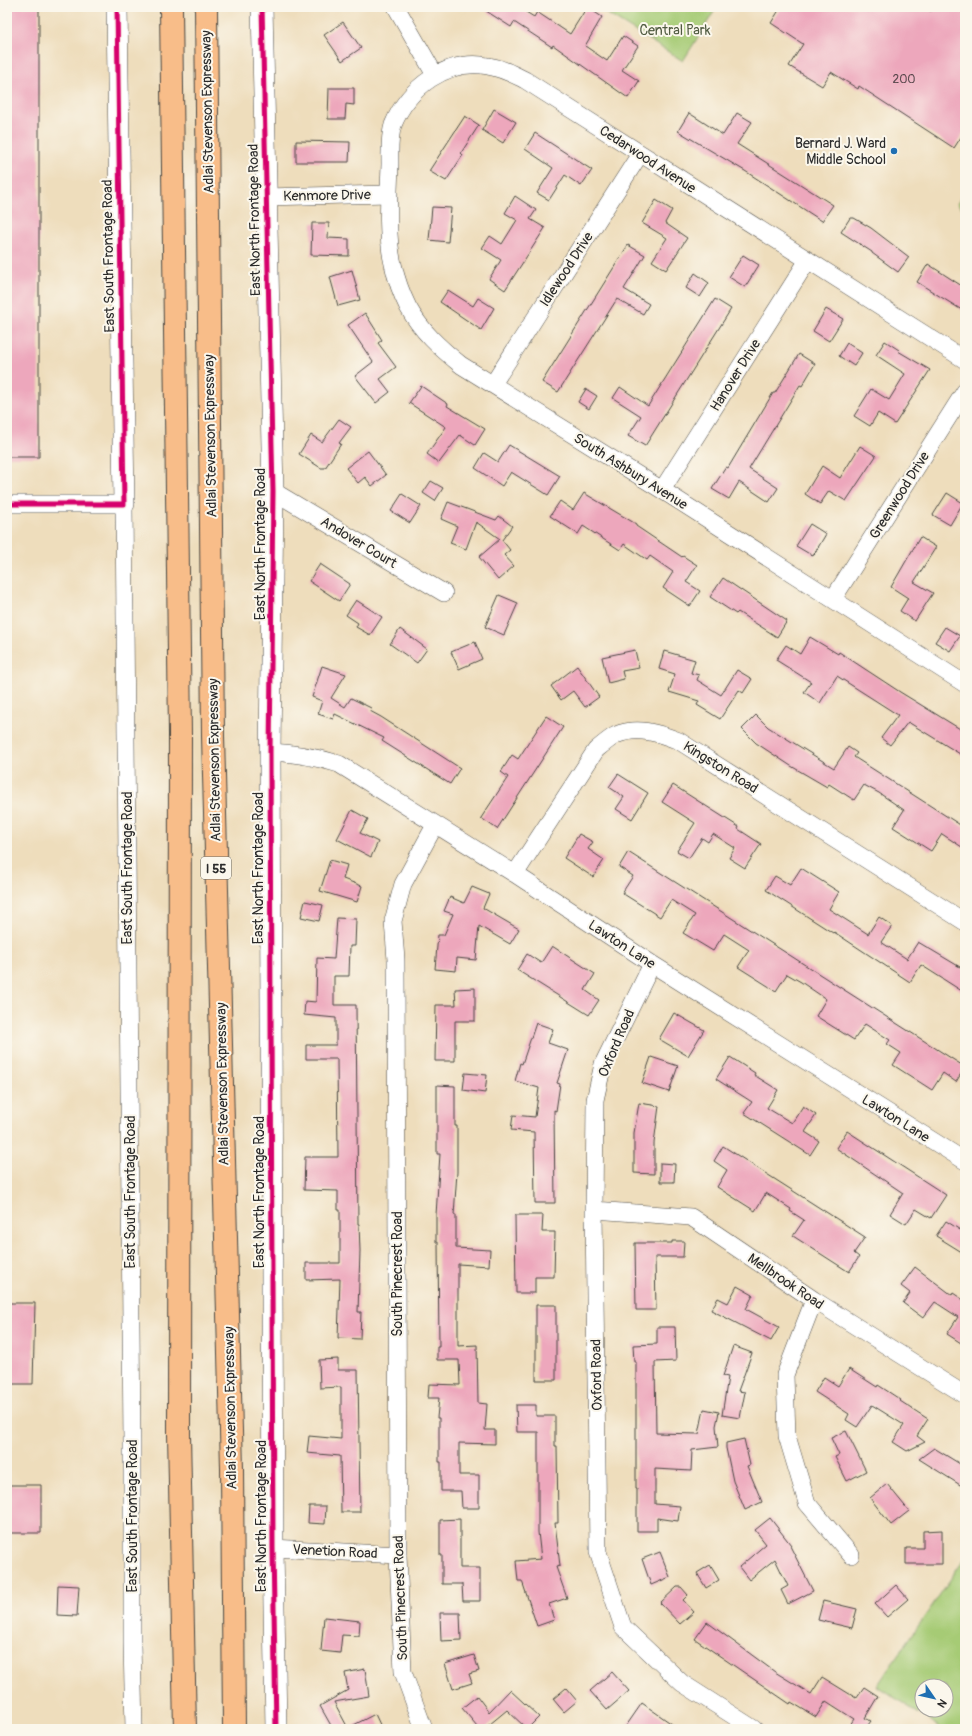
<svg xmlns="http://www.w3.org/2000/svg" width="972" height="1736" font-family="Pangolin,sans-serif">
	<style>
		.green { fill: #a6cb75; stroke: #687b50; fill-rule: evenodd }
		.building { fill: #eda7bc }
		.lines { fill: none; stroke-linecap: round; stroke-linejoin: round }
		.minor-casing { stroke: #484641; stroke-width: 18 }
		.tertiary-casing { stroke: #484641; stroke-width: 22 }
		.motorway-casing { stroke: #484641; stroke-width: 24 }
		.minor { stroke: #fff; stroke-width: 17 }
		.tertiary { stroke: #fff; stroke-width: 21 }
		.motorway { stroke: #f8bd89; stroke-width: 22 }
		.cycleway-casing { stroke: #fbf7ec; stroke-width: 8 }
		.cycleway { stroke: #d6006c; stroke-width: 5 }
		.poi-dot { fill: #1f6fb2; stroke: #fbf7ec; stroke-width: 1.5 }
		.labels { text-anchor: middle; stroke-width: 4; stroke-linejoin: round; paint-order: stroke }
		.number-label { font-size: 12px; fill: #5c4a4f }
		.shield { fill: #fbf7ec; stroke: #696865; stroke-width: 1 }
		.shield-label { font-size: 13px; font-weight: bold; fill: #2b2b2b }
		.park-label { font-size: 14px; fill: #505b41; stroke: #fbf7ec }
		.street-label { font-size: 14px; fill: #2b2b2b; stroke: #fbf7ec }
		.poi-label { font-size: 14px; fill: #2b2b2b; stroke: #fbf7ec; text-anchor: end }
	</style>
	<rect width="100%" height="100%" fill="#fbf7ec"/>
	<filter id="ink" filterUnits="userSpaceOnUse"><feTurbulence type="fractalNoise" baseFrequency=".025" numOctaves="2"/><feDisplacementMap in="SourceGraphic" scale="8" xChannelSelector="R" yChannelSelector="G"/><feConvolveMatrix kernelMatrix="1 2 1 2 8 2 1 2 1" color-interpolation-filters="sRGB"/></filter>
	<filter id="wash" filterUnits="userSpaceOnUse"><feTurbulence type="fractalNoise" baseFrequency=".012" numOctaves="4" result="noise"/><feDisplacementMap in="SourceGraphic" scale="16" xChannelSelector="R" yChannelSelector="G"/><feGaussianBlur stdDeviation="0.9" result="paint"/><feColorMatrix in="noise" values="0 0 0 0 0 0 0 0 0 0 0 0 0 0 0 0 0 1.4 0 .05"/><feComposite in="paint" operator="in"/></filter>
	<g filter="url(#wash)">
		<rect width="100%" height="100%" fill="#eeddbc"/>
		<!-- green -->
		<path class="green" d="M 596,7 L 717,7 L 683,61 Z
			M 965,191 L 965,211 L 957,204 Z
			M 965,1558 L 965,1729 L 942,1729 L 877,1686 ZM 922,1686 L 946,1686 L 946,1710 L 922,1710 Z"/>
		<g id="blocks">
			<!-- building -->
			<path class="building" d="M 7,7 L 39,7 L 39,457 L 7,457 Z
				M 480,7 L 518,7 L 534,17 L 537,12 L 570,34 L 587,7 L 602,17 L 585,46 L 607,61 L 623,36 L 638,46 L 622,70 L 639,81 L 628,98 L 553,45 L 552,47 L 514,22 L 511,27 Z
				M 781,7 L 924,7 L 930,11 L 946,7 L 953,7 L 965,14 L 965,131 L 954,148 L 859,86 L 858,89 L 831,72 L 822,86 L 789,66 L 803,44 L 771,23 Z
				M 343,22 L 361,48 L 342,61 L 324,35 Z
				M 329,88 L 354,88 L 354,105 L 346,104 L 345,119 L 328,119 Z
				M 494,109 L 516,122 L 503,143 L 482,130 Z
				M 689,113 L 723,135 L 737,113 L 752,122 L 737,144 L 833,205 L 822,221 L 745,171 L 678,131 Z
				M 465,116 L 479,125 L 461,153 L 463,155 L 446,181 L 429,171 Z
				M 535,133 L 592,170 L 581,186 L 565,175 L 549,200 L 537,193 L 553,168 L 525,149 Z
				M 296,141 L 350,142 L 349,162 L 296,162 Z
				M 515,196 L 536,210 L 530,219 L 545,228 L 505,290 L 489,279 L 501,260 L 482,248 L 490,236 L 502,244 L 517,220 L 505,213 Z
				M 656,200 L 672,210 L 665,223 L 687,238 L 666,270 L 652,261 L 667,238 L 642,223 Z
				M 432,207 L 451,208 L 448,242 L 429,240 Z
				M 850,218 L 854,218 L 871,228 L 909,257 L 898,272 L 872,253 L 872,252 L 841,232 Z
				M 312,223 L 329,223 L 328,238 L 349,239 L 349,256 L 311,255 Z
				M 628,245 L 645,255 L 624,289 L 649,304 L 643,314 L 617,299 L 558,392 L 542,382 Z
				M 743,255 L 759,265 L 745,287 L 729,277 Z
				M 928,264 L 965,288 L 965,312 L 917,282 Z
				M 352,270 L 360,300 L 338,306 L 330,277 Z
				M 695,273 L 709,283 L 700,297 L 686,288 Z
				M 448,290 L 473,306 L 478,298 L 494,308 L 481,330 L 440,302 Z
				M 715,299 L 731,309 L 645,446 L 628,436 L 641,416 L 613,398 L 620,387 L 648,406 Z
				M 826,309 L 843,319 L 829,341 L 813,331 Z
				M 365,313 L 382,340 L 378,343 L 396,367 L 380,379 L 390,392 L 376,403 L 355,376 L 373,362 L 348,325 Z
				M 885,341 L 899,350 L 898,351 L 930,370 L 895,424 L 878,413 L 870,426 L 854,416 L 871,389 L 889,400 L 905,374 L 876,355 Z
				M 847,343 L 862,353 L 854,366 L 839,356 Z
				M 799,354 L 815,364 L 802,386 L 800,385 L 749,469 L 778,488 L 769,502 L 739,482 L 729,499 L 712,489 L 726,467 L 728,468 L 773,393 L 775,393 Z
				M 421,386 L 448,404 L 447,406 L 485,429 L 475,445 L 460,435 L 439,463 L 427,454 L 446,427 L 409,403 Z
				M 586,389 L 597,396 L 589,409 L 578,402 Z
				M 339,419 L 351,427 L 339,443 L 341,444 L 325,468 L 321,468 L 299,454 L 311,435 L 322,442 Z
				M 509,445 L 560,476 L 548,495 L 511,472 L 502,486 L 475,468 L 484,453 L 498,462 Z
				M 860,446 L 876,456 L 846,501 L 829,491 L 820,504 L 805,494 L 822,466 L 840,478 Z
				M 368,451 L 386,475 L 372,486 L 365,477 L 358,483 L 346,468 Z
				M 431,481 L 443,488 L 435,501 L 423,493 Z
				M 584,493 L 636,524 L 636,526 L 682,557 L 683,556 L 697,565 L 686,582 L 700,591 L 690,606 L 663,588 L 673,572 L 650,556 L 647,560 L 624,544 L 620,550 L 583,526 L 578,534 L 550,516 L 560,501 L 573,510 Z
				M 947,493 L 963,503 L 950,525 L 933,515 Z
				M 402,494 L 421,506 L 410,523 L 391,511 Z
				M 448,502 L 496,520 L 499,516 L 512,526 L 502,540 L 510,550 L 504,555 L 514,566 L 498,580 L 479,557 L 500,539 L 476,522 L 466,549 L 450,543 L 457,526 L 441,519 Z
				M 810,524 L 826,534 L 813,556 L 796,546 Z
				M 920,537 L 936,547 L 914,582 L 933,593 L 915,621 L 900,611 L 908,598 L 891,587 Z
				M 320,564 L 350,584 L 339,601 L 309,581 Z
				M 723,578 L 787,621 L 777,637 L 738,612 L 736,614 L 710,597 Z
				M 499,595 L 518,603 L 504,635 L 485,627 Z
				M 356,600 L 382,617 L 370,635 L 356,627 L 358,623 L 346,615 Z
				M 945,627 L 960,636 L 950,651 L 935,642 Z
				M 400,629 L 427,649 L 417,663 L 390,644 Z
				M 810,637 L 838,654 L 839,652 L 900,692 L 965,732 L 965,757 L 908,722 L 890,745 L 881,738 L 898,715 L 837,676 L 820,703 L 804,692 L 811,682 L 776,660 L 786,645 L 800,654 Z
				M 475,642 L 482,659 L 459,669 L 451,652 Z
				M 635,650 L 639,668 L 622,671 L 624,679 L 608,683 L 602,657 Z
				M 664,651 L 695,660 L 691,673 L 699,675 L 697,680 L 721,695 L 737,670 L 752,679 L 743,693 L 739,690 L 720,719 L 697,705 L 699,701 L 669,692 L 675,674 L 659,669 Z
				M 322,666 L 346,674 L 331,698 L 345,707 L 351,698 L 371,708 L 370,711 L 381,717 L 460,768 L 450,784 L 382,741 L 384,738 L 335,714 L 333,719 L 318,714 L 322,701 L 312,697 Z
				M 577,666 L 599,697 L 585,707 L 573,691 L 561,700 L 551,686 Z
				M 756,715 L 768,727 L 834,768 L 848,747 L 857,753 L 854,757 L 965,828 L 965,849 L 942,834 L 931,851 L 893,827 L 904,810 L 879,793 L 864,785 L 854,800 L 829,784 L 827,787 L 791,766 L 756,743 L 742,729 Z
				M 546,716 L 563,727 L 497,829 L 481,818 L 508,777 L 501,772 L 512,755 L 518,759 Z
				M 618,774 L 648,793 L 632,819 L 616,809 L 624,797 L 609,787 Z
				M 673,785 L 739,827 L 738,829 L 761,844 L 745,868 L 729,858 L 735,848 L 713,834 L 708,842 L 702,838 L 689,858 L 677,851 L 695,823 L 662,802 Z
				M 352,810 L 368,819 L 360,833 L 378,842 L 371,857 L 337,839 Z
				M 579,834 L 593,842 L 588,849 L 604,860 L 593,877 L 564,858 Z
				M 628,852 L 965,1067 L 956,1082 L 943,1073 L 932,1090 L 893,1065 L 901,1053 L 887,1044 L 890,1040 L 865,1024 L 854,1040 L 816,1016 L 826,999 L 801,982 L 787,974 L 776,991 L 738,967 L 749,950 L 724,934 L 713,951 L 683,933 L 695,915 L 671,900 L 660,917 L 622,893 L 633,876 L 619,867 Z
				M 330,860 L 347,865 L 343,879 L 362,886 L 357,902 L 320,891 Z
				M 801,868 L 839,892 L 829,909 L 868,934 L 879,917 L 892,926 L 881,942 L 907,959 L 918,942 L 965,970 L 965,993 L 921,965 L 910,982 L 834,932 L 833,933 L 766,890 L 775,876 L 790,885 Z
				M 472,887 L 489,894 L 483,908 L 519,929 L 510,944 L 479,926 L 476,960 L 457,958 L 456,971 L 435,969 L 438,935 L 444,935 L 453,914 L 444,911 L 450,897 L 464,903 Z
				M 305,901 L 323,905 L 319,921 L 301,917 Z
				M 337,918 L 356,919 L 355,946 L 350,946 L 349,976 L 334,976 L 334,1005 L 356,1005 L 358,1224 L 359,1224 L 360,1251 L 358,1312 L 361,1312 L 360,1339 L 338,1338 L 340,1279 L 306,1280 L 306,1263 L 340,1263 L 340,1210 L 338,1210 L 338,1191 L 304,1190 L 305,1157 L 338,1157 L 337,1059 L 306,1059 L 306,1045 L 336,1045 L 336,1018 L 304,1015 L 305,1001 L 316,1002 L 317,958 L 334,959 Z
				M 552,946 L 595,974 L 585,990 L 599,1000 L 589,1015 L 517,970 L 527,954 L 541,963 Z
				M 475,988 L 475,1021 L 455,1021 L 455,1061 L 435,1061 L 436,1005 L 456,1005 L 455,989 Z
				M 674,1013 L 704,1030 L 688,1056 L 659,1039 Z
				M 536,1023 L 553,1029 L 548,1043 L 568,1050 L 557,1083 L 560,1084 L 556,1111 L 554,1110 L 555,1203 L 535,1203 L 534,1132 L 511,1130 L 513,1115 L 535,1117 L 539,1088 L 515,1081 L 520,1063 L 522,1064 Z
				M 651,1057 L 678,1066 L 669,1092 L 642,1083 Z
				M 730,1057 L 755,1073 L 754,1075 L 778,1090 L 767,1108 L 792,1123 L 803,1106 L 816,1115 L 805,1132 L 819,1141 L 810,1155 L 744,1113 L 752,1102 L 716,1079 Z
				M 465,1073 L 487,1075 L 485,1093 L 463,1090 Z
				M 437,1085 L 455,1086 L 455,1126 L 457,1126 L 457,1172 L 454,1215 L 456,1215 L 456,1248 L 490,1250 L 489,1266 L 458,1264 L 458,1346 L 477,1345 L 478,1403 L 487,1404 L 485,1430 L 495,1430 L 495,1444 L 459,1443 L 459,1475 L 479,1475 L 479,1508 L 462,1508 L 461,1491 L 441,1491 L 441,1462 L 439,1462 L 439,1418 L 437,1418 L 439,1398 L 428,1398 L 429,1384 L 460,1385 L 459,1360 L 437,1360 L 437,1347 L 439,1347 L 438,1242 L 436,1242 L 436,1215 L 440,1154 L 437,1154 Z
				M 639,1103 L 659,1106 L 654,1143 L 654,1174 L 634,1173 L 634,1133 Z
				M 847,1131 L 946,1195 L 931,1218 L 916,1209 L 906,1224 L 890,1214 L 903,1193 L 836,1148 Z
				M 723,1146 L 865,1237 L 854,1253 L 859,1257 L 849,1272 L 793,1236 L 804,1220 L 790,1211 L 791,1209 L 766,1193 L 755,1211 L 717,1187 L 727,1170 L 714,1161 Z
				M 660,1163 L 675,1164 L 674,1182 L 660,1182 Z
				M 515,1215 L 543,1215 L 542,1232 L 555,1232 L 554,1277 L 535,1277 L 535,1293 L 516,1293 Z
				M 946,1221 L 965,1233 L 965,1254 L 936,1236 Z
				M 672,1241 L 684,1241 L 683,1257 L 655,1257 L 656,1310 L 636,1310 L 635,1243 L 672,1243 Z
				M 915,1267 L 952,1295 L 953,1293 L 965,1301 L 965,1336 L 961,1343 L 947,1334 L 958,1317 L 935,1302 L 923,1318 L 903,1303 L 910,1293 L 901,1286 Z
				M 737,1286 L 753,1295 L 746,1309 L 779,1327 L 771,1341 L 711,1310 L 718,1298 L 728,1303 Z
				M 7,1303 L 35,1303 L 33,1384 L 7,1384 Z
				M 536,1305 L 556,1305 L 556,1380 L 536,1380 Z
				M 657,1327 L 675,1327 L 676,1361 L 655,1362 L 656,1433 L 699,1434 L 704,1409 L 719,1412 L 716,1426 L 718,1447 L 692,1450 L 691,1471 L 655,1469 L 655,1504 L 680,1506 L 678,1521 L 657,1518 L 657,1531 L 637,1531 L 637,1489 L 636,1489 L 636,1362 L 634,1362 L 633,1345 L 657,1344 Z
				M 733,1346 L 752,1353 L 738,1391 L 745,1392 L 740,1418 L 722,1415 L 728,1377 L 723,1376 Z
				M 338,1359 L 338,1370 L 358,1370 L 360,1512 L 341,1512 L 340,1456 L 307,1453 L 309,1436 L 341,1439 L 341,1387 L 320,1388 L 319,1360 Z
				M 849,1369 L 877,1387 L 878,1385 L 901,1400 L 900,1401 L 928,1419 L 917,1436 L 925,1442 L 907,1451 L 893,1442 L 904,1425 L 872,1405 L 857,1427 L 846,1420 L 849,1414 L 815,1392 L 824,1377 L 838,1386 Z
				M 516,1405 L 536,1405 L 536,1416 L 555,1416 L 555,1446 L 557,1446 L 558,1523 L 555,1523 L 560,1566 L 556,1567 L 567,1598 L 549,1604 L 554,1620 L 537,1626 L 522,1581 L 518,1581 L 516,1561 L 541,1559 L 538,1532 L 538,1432 L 517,1432 Z
				M 846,1431 L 866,1471 L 847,1481 L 835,1457 L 839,1455 L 831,1438 Z
				M 744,1439 L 750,1465 L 747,1466 L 762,1502 L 745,1510 L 733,1481 L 726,1448 L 726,1443 Z
				M 934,1448 L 965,1467 L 965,1488 L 919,1459 Z
				M 887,1484 L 909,1511 L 891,1525 L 870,1498 Z
				M 7,1485 L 41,1485 L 41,1533 L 7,1533 Z
				M 309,1506 L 326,1506 L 325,1524 L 308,1523 Z
				M 770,1518 L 791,1545 L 790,1546 L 813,1591 L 788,1604 L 781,1590 L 788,1586 L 775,1559 L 749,1580 L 739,1567 L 766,1544 L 755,1530 Z
				M 460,1519 L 460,1568 L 480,1568 L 480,1601 L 463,1601 L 462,1584 L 442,1584 L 442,1555 L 440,1555 L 440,1520 Z
				M 942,1530 L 942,1564 L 906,1564 L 906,1548 L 923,1548 L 923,1531 Z
				M 660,1552 L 670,1577 L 651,1585 L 642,1559 Z
				M 710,1565 L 719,1580 L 706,1588 L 697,1573 Z
				M 58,1585 L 79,1586 L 77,1616 L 57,1615 Z
				M 896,1585 L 908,1599 L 887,1617 L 875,1604 Z
				M 677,1587 L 681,1587 L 688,1595 L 683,1600 L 694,1612 L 680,1624 L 660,1603 Z
				M 823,1601 L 857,1609 L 852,1628 L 818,1620 Z
				M 440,1613 L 460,1613 L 461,1640 L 441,1641 Z
				M 324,1617 L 360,1621 L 359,1636 L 342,1635 L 340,1653 L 321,1651 Z
				M 707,1622 L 775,1672 L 811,1694 L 822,1677 L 856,1698 L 864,1687 L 878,1696 L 865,1718 L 871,1721 L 865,1729 L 847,1729 L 854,1719 L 826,1701 L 816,1717 L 791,1702 L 790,1704 L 695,1639 Z
				M 474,1655 L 479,1671 L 469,1674 L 472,1683 L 453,1689 L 445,1664 Z
				M 365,1669 L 369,1696 L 334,1702 L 348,1728 L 375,1714 L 382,1729 L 333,1729 L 320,1706 L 348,1690 L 345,1673 Z
				M 612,1672 L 629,1691 L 607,1710 L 590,1691 Z
				M 566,1688 L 577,1701 L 564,1712 L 553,1699 Z
				M 510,1690 L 539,1717 L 527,1729 L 507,1710 L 484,1729 L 476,1729 L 477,1726 L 462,1708 L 477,1696 L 489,1712 Z
				M 642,1703 L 679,1729 L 624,1729 Z"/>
		</g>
	</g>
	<g filter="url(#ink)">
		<use href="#blocks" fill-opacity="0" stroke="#484641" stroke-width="1"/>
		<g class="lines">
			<!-- minor casing -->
			<g class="minor-casing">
				<path id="minor" d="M 396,7 L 435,75
					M 265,197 L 389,194
					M 965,360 L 525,80 C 513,74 502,68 488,66 C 447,58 408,88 393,125 C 389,137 390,152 390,164 C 389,195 386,235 393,264 C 396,278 402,295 408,307 C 421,331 440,348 461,365 L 662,490 L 965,684
					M 493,384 L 640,154
					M 662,490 L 808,260
					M 273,491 L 444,593
					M 7,504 L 124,504 L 132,1442 L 132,1644 L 134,1729
					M 833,599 L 965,391
					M 270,752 C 294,753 316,757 339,764 L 515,874 L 652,964 L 965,1161
					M 515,874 L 596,750 C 602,745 609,739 616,735 C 637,726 659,733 679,741 L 965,922
					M 652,964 L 603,1064 L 595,1100 L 594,1210 L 598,1552 L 623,1627 L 682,1683 L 754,1729
					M 594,1210 L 691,1217 L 814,1300 L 965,1395
					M 814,1300 L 785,1375 L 787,1436 L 807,1503 L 851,1555
					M 273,1548 L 398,1555
					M 424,1729 L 403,1672 L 398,1555 L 396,960 L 393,921 L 403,884 L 435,825"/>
			</g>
			<!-- tertiary casing -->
			<g class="tertiary-casing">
				<path id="tertiary" d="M 117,7 L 124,504
					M 262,7 L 273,491 L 270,752 L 273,1548 L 276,1729"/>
			</g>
			<!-- motorway casing -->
			<g class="motorway-casing">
				<path id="motorway" d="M 171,7 L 180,734 L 179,1434 L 185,1729
					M 206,7 L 213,736 L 232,1469 L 234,1729"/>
			</g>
			<!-- minor -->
			<use href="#minor" class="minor"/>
			<!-- tertiary -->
			<use href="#tertiary" class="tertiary"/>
			<!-- motorway -->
			<use href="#motorway" class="motorway"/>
			<!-- cycleway casing -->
			<g class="cycleway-casing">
				<path id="cycleway" d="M 262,7 L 273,491 L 270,752 L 273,1548 L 276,1729
					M 7,504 L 124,504 L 117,7"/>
			</g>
			<!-- cycleway -->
			<use href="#cycleway" class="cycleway"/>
		</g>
	</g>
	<!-- markers -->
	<circle class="poi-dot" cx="894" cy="151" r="4"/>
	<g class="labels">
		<!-- number labels -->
		<g class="number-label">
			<text x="904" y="83">200</text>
		</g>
		<!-- shield labels -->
		<rect class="shield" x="201" y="857" width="30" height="22" rx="3"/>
		<g class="shield-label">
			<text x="216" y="873">I 55</text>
		</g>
		<!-- park labels -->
		<g class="park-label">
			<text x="675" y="35">Central Park</text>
		</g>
		<!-- street labels -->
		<g class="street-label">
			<text transform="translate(207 112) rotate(-91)" y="5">Adlai Stevenson Expressway</text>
			<text transform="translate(648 159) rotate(33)" y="5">Cedarwood Avenue</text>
			<text transform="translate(327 195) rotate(-1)" y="5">Kenmore Drive</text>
			<text transform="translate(254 220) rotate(-91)" y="5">East North Frontage Road</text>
			<text transform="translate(108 256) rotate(-91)" y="5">East South Frontage Road</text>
			<text transform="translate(566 269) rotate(-57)" y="5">Idlewood Drive</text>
			<text transform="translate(735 375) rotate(-58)" y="5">Hanover Drive</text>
			<text transform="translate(210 436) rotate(-91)" y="5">Adlai Stevenson Expressway</text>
			<text transform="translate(631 471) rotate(32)" y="5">South Ashbury Avenue</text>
			<text transform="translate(899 495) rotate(-58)" y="5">Greenwood Drive</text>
			<text transform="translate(359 542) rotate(31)" y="5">Andover Court</text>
			<text transform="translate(260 544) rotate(-90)" y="5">East North Frontage Road</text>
			<text transform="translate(214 760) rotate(-91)" y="5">Adlai Stevenson Expressway</text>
			<text transform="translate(721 767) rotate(32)" y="5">Kingston Road</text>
			<text transform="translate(127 868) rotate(-90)" y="5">East South Frontage Road</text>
			<text transform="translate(258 868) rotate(-90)" y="5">East North Frontage Road</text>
			<text transform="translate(622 944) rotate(33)" y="5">Lawton Lane</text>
			<text transform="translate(616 1043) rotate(-67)" y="5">Oxford Road</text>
			<text transform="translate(222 1084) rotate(-91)" y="5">Adlai Stevenson Expressway</text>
			<text transform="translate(896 1118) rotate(32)" y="5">Lawton Lane</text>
			<text transform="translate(130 1192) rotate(-90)" y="5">East South Frontage Road</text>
			<text transform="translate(259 1192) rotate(-90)" y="5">East North Frontage Road</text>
			<text transform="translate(397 1274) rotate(-90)" y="5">South Pinecrest Road</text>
			<text transform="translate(786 1281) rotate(34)" y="5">Mellbrook Road</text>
			<text transform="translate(596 1375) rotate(-91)" y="5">Oxford Road</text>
			<text transform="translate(230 1408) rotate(-91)" y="5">Adlai Stevenson Expressway</text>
			<text transform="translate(132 1516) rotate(-90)" y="5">East South Frontage Road</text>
			<text transform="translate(261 1516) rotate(-90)" y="5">East North Frontage Road</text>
			<text transform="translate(335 1551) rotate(3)" y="5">Venetion Road</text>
			<text transform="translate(400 1598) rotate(-92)" y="5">South Pinecrest Road</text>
		</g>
		<!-- poi labels -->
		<g class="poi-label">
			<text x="886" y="148">Bernard J. Ward<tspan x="886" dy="16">Middle School</tspan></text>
		</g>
	</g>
	<!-- margin -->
	<rect width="972" height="1736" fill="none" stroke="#fbf7ec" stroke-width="24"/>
	<!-- north arrow -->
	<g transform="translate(934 1698) rotate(124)"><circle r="19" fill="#fbf7ec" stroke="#a8a59f"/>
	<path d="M0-3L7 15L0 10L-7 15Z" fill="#1f6fb2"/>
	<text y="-6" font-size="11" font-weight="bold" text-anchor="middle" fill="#2b2b2b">N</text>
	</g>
</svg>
